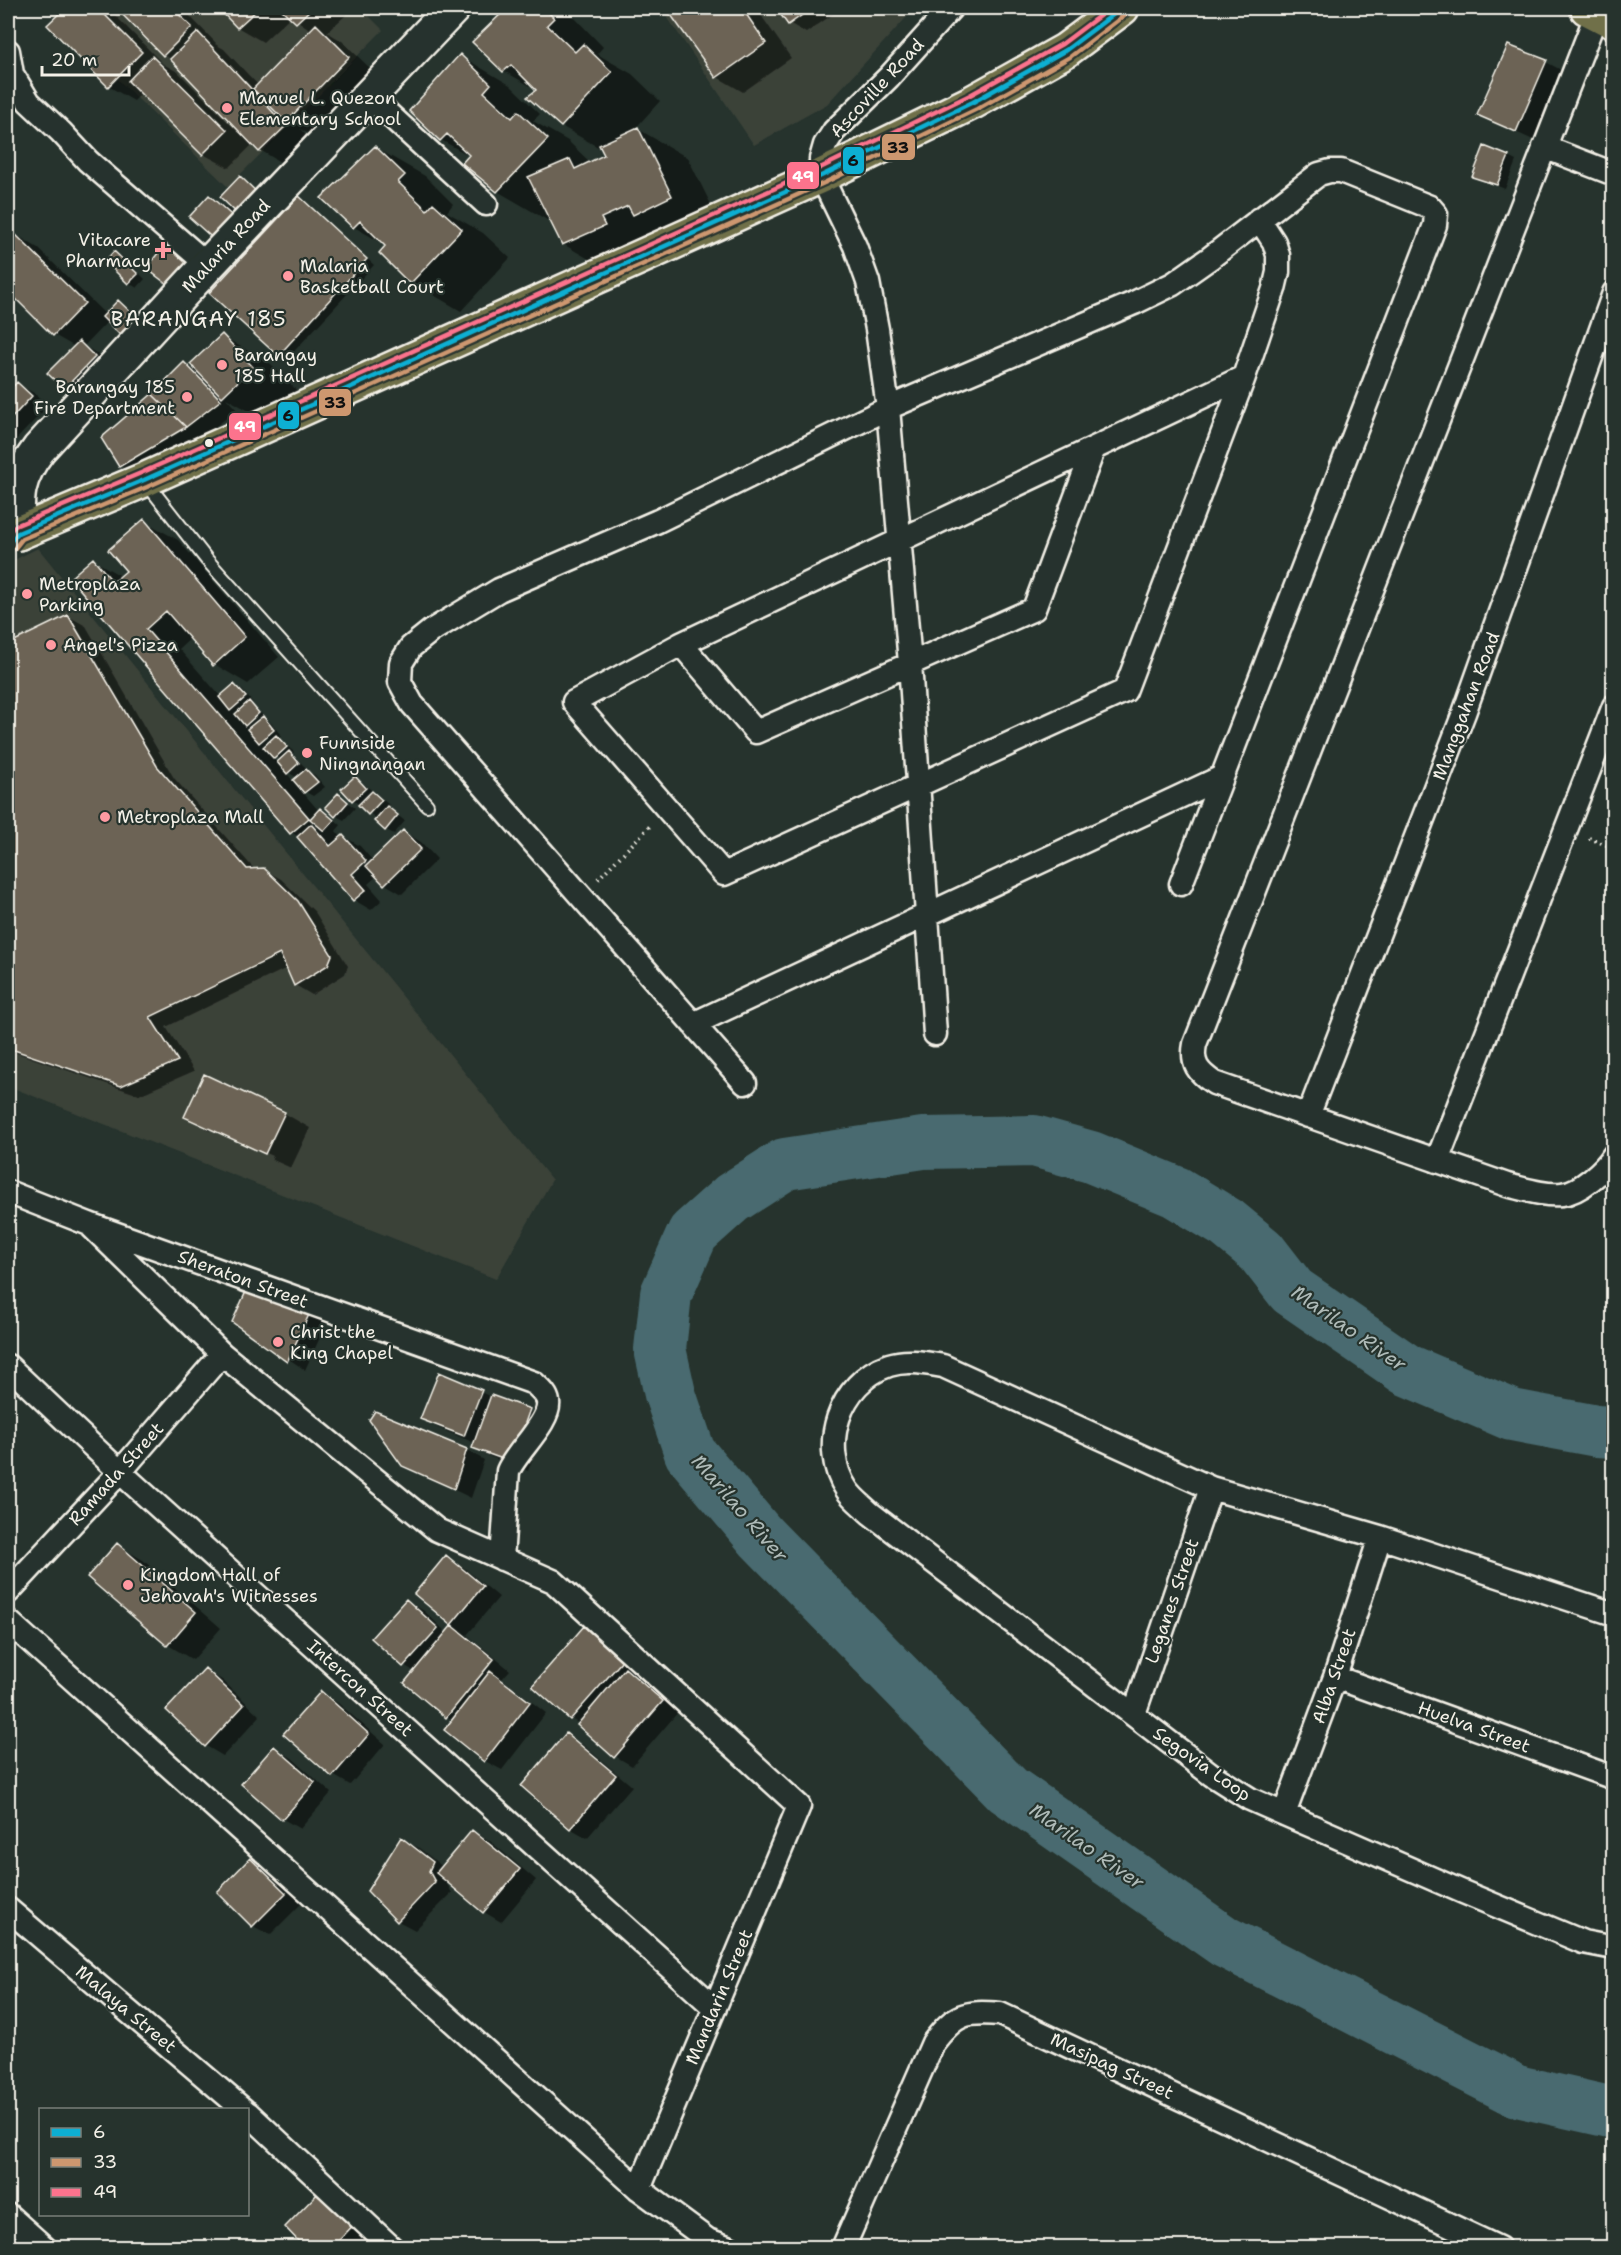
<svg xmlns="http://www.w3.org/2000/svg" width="1621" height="2255" font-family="'Shantell Sans',sans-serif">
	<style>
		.built { fill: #3b4239 }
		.shadow { fill: #0007; fill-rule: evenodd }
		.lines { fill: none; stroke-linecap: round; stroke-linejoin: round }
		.river { stroke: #486a6f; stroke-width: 52 }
		.building { fill: #6c6455; stroke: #f4f1e8; stroke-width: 1.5 }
		.lane-casing { stroke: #f4f1e8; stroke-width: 16 }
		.street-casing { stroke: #f4f1e8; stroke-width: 27 }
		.secondary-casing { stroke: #f4f1e8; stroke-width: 38 }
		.primary-casing { stroke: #f4f1e8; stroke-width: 38 }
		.path { stroke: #f4f1e8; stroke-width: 4; stroke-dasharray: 1.5 4.5; stroke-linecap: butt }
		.lane { stroke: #26332d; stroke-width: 12 }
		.street { stroke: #26332d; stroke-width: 22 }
		.secondary { stroke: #26332d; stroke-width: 33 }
		.primary { stroke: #70704a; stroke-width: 33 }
		.bus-1-casing { stroke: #26332d; stroke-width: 9 }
		.bus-2-casing { stroke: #26332d; stroke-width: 9 }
		.bus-3-casing { stroke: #26332d; stroke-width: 9 }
		.bus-1 { stroke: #0dafd3; stroke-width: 4.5 }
		.bus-2 { stroke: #cd976f; stroke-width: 4.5 }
		.bus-3 { stroke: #fc738d; stroke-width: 4.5 }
		.poi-dot { fill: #ff9aa2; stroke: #26332d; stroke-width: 2 }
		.bus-dot { fill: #f4f1e8; stroke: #26332d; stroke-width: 2 }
		.labels { text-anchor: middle; stroke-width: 4.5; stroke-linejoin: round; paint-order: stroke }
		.street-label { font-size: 18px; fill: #f4f1e8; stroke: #26332d }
		.poi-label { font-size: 18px; fill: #f4f1e8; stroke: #26332d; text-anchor: start }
		.water-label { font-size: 20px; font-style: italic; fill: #afbbb8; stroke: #26332d }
		.quarter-label { font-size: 21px; letter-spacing: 1.5px; fill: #f4f1e8; stroke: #26332d }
		.line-badge { stroke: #26332d; stroke-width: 2 }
		.badge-label { font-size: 16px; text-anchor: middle; font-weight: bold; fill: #fff }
		.pale-badge-label { font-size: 16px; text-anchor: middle; font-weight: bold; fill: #111 }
	</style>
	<rect width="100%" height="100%" fill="#26332d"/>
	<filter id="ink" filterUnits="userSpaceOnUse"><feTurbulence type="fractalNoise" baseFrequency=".0167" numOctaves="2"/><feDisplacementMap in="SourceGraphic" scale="12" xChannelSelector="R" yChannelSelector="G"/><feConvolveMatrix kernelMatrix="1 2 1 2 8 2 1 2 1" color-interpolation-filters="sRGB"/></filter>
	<g filter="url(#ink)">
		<!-- built -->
		<path class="built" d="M 45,8 L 361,8 L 383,30 L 228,187 Z
			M 661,8 L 915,8 L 827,104 L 754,145 Z
			M 38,548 L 552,1180 L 496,1279 L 8,1086 L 8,563 Z"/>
		<!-- shadow -->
		<path class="shadow" d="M 67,8 L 108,8 L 163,64 L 178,72 L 239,133 L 241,131 L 174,61 L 164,55 L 118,8 L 182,8 L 216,43 L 215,44 L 224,49 L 259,86 L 312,31 L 291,16 L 263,42 L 237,27 L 220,8 L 354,8 L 327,32 L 342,41 L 374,72 L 313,136 L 300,129 L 311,141 L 285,165 L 260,150 L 253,144 L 229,168 L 203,154 L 142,93 L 134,101 L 108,86 L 49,25 Z
			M 508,8 L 556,8 L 575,18 L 603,47 L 597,54 L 632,74 L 660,101 L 632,132 L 638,129 L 688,158 L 721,225 L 613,273 L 563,244 L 549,217 L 547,220 L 497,191 L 470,156 L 441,140 L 461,56 L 510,85 L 540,114 L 533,121 L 568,141 L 591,163 L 606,156 L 603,150 L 561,126 L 537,90 L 504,71 L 474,42 Z
			M 668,8 L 756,8 L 791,58 L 743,92 L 717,77 Z
			M 756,8 L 777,8 L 767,14 Z
			M 777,8 L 842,8 L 806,33 L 789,23 Z
			M 1546,62 L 1563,71 L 1533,140 L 1479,115 Z
			M 376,148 L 425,176 L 453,204 L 447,212 L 483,233 L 510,258 L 461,311 L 411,282 L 387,246 L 354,227 L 323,198 Z
			M 1508,157 L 1516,161 L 1505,189 L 1473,176 Z
			M 209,197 L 226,207 L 254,231 L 236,252 Z
			M 299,198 L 307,203 L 374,265 L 286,360 L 278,355 Z
			M 13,233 L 38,248 L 106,315 L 118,302 L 126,307 L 150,329 L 108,321 L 84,346 L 96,353 L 111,367 L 82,398 L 65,388 L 75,347 L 54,335 L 8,289 L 8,238 Z
			M 115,253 L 123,257 L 145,279 L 137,288 L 129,283 Z
			M 222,336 L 271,364 L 302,396 L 272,424 L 226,398 L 237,410 L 203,436 L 138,476 L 120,466 L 185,364 L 200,373 Z
			M 17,384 L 34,393 L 48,406 L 13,443 L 8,439 L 8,394 Z
			M 144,521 L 178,540 L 279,657 L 248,684 L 214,664 L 191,638 L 179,649 L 221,697 L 234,686 L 242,690 L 253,703 L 251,704 L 271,723 L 281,735 L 278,738 L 294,752 L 292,754 L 306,768 L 305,770 L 315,775 L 325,787 L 313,796 L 300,789 L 319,811 L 320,810 L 328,814 L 341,825 L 336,831 L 342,838 L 343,836 L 360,846 L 373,861 L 404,832 L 421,842 L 437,859 L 402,894 L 385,884 L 377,876 L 368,884 L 382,900 L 371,910 L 354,900 L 299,837 L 291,832 L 93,560 L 121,576 L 128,571 ZM 271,755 L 280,760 L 277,763 ZM 284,770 L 298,778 L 294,782 Z
			M 68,616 L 86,626 L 174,778 L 255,870 L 263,869 L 281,879 L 315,912 L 348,966 L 345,974 L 312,995 L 295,985 L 287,968 L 166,1027 L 194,1071 L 139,1095 L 8,1050 L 8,645 Z
			M 355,777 L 380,797 L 389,805 L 387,807 L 405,821 L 394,834 L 386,830 L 377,819 L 353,800 Z
			M 338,795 L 355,808 L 344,820 L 336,816 Z
			M 204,1076 L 284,1113 L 310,1128 L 291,1168 L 271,1159 L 273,1156 L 210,1128 L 210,1131 L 186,1116 Z
			M 250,1285 L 329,1318 L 305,1370 L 234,1322 Z
			M 439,1374 L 494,1398 L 529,1411 L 546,1421 L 528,1471 L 491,1457 L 474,1448 L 475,1443 L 438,1428 L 421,1418 Z
			M 467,1450 L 484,1460 L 471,1498 L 403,1465 Z
			M 117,1545 L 143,1560 L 221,1628 L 193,1660 L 168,1645 Z
			M 446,1557 L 463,1567 L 499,1597 L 467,1635 L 510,1670 L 502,1679 L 546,1713 L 502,1770 L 485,1761 L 446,1730 L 453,1721 L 447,1717 L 415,1672 L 404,1665 L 407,1601 L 424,1611 L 447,1633 L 454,1625 L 452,1624 Z
			M 584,1628 L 601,1638 L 639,1671 L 635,1675 L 679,1711 L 632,1766 L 615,1756 L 580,1724 L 571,1719 Z
			M 205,1670 L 222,1680 L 260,1716 L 223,1756 L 206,1746 L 168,1710 Z
			M 321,1693 L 338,1703 L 385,1744 L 350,1785 L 333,1775 Z
			M 566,1735 L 583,1745 L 632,1786 L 587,1838 L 570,1828 Z
			M 275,1748 L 292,1758 L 331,1793 L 300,1829 L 283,1819 L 243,1784 Z
			M 473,1831 L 490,1841 L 536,1880 L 501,1922 L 484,1912 L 443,1877 L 452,1893 L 415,1930 L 398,1921 L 402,1839 L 419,1848 L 443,1867 Z
			M 251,1860 L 268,1870 L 302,1903 L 270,1935 L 253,1926 L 219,1892 Z
			M 323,2190 L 374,2231 L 358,2248 L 307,2248 Z"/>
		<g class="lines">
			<!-- river -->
			<path class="river" d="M 1614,1432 L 1597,1431 L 1512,1415 L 1407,1370 L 1292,1291 L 1261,1251 L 1227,1223 L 1176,1192 L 1091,1157 L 1034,1141 L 923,1143 L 785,1164 L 732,1198 L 693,1233 L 666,1294 L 660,1349 L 670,1394 L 690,1453 L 761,1537 L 1008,1790 L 1225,1942 L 1517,2091 L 1614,2113"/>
		</g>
		<!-- building -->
		<path class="building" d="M 65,8 L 98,8 L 142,52 L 108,87 L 47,25 Z
			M 116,8 L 172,8 L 192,27 L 163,56 Z
			M 218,8 L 259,8 L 237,28 Z
			M 280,8 L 312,8 L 296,23 Z
			M 507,8 L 544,8 L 554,18 L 547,25 L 575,52 L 583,44 L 612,72 L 561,127 L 527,97 L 536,90 L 511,65 L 503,72 L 472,42 Z
			M 666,8 L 742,8 L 766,43 L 716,78 Z
			M 776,8 L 812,8 L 788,25 Z
			M 316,24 L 349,57 L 286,122 L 253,89 Z
			M 198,32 L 286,126 L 259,152 L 170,59 Z
			M 1508,45 L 1547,60 L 1516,132 L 1477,115 Z
			M 460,54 L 491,84 L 484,92 L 512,118 L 518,111 L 548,139 L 497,192 L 462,163 L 469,155 L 447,134 L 440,141 L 409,111 Z
			M 152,56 L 227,130 L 202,155 L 128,81 Z
			M 638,127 L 672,196 L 633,215 L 628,206 L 601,218 L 605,226 L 562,245 L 528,177 L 570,159 L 575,169 L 604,155 L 599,145 Z
			M 375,146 L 405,175 L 398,182 L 427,210 L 433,203 L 462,229 L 410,284 L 379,253 L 385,246 L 360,221 L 353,228 L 321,198 Z
			M 1484,146 L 1509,156 L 1497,185 L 1472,177 Z
			M 240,176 L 262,197 L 243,219 L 220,197 Z
			M 209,195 L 238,221 L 218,243 L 189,217 Z
			M 299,196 L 367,259 L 278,356 L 209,293 Z
			M 12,231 L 85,303 L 53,336 L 8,291 L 8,236 Z
			M 167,242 L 192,262 L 172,288 L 146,268 Z
			M 114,251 L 138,274 L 128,284 L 105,261 Z
			M 118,300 L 143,324 L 126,341 L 102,317 Z
			M 222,334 L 253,367 L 222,397 L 190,364 Z
			M 79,341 L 95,357 L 64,389 L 47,373 Z
			M 184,362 L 221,400 L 186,427 L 152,394 Z
			M 17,382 L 32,396 L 8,422 L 8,392 Z
			M 152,394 L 186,427 L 119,467 L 101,438 Z
			M 144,519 L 245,637 L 213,666 L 166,611 L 146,629 L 309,818 L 290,834 L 70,578 L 93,558 L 113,582 L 126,571 L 108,550 Z
			M 68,615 L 157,766 L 247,869 L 264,868 L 298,901 L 332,955 L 328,965 L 294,986 L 280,954 L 150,1017 L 178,1061 L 121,1086 L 8,1048 L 8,644 Z
			M 234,684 L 246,697 L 230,711 L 219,697 Z
			M 249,701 L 259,713 L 245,726 L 235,714 Z
			M 263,716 L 274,730 L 259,743 L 247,729 Z
			M 276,735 L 287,747 L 274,759 L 263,747 Z
			M 289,751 L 299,763 L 287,774 L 277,762 Z
			M 306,769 L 318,782 L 304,793 L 293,780 Z
			M 355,776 L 366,788 L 352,801 L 341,789 Z
			M 372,791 L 382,800 L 368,815 L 358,805 Z
			M 338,793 L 348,802 L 335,817 L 325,807 Z
			M 387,806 L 398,815 L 385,831 L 374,821 Z
			M 320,808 L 334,820 L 324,831 L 310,819 Z
			M 311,824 L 330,846 L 343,835 L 366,861 L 352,874 L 366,890 L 353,901 L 297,837 Z
			M 403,830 L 421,849 L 384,885 L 366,866 Z
			M 204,1074 L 285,1112 L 265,1154 L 184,1117 Z
			M 250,1283 L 313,1306 L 287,1362 L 232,1322 Z
			M 439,1372 L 482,1390 L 464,1436 L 420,1419 Z
			M 491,1395 L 530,1409 L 511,1462 L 472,1448 Z
			M 375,1411 L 467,1449 L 454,1489 L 402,1466 L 369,1420 Z
			M 117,1543 L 196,1612 L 167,1646 L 87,1577 Z
			M 446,1555 L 483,1586 L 451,1625 L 414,1594 Z
			M 406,1599 L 438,1628 L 403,1667 L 371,1638 Z
			M 452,1625 L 494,1659 L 446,1718 L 404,1683 Z
			M 584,1626 L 623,1660 L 570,1720 L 532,1686 Z
			M 205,1668 L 244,1705 L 205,1747 L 166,1710 Z
			M 625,1668 L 663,1701 L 614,1758 L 577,1725 Z
			M 490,1671 L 530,1702 L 484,1762 L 444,1730 Z
			M 321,1691 L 369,1734 L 332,1777 L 283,1734 Z
			M 566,1733 L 616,1775 L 570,1829 L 521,1786 Z
			M 274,1746 L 315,1782 L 282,1820 L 241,1784 Z
			M 472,1830 L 520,1869 L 483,1913 L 436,1873 Z
			M 401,1837 L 433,1862 L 429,1871 L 435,1882 L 397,1922 L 367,1891 Z
			M 250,1858 L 286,1893 L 252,1927 L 217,1892 Z
			M 323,2188 L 358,2220 L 332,2248 L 305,2248 L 285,2227 Z"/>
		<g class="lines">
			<!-- lane casing -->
			<g class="lane-casing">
				<path id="lane" d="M 145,481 L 207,560 L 427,805"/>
			</g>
			<!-- street casing -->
			<g class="street-casing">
				<path id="street" d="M 1597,13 L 1195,1044 C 1191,1064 1198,1072 1214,1083 L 1507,1185 C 1524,1189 1544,1196 1562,1194 C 1580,1192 1605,1170 1614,1155
					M 8,51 L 12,74 L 29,102 L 61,132 L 88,161 L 208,265
					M 369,96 L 486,204
					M 1544,147 L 1614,174
					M 1244,377 L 681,644 L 574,702 L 724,874 L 1125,691 L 1244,377 L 1274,289 L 1278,272 L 1278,255 L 1274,242 L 1259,219
					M 681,644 L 756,732 L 1034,609 L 1094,448
					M 693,1024 L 1222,777
					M 935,1034 L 910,663 L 888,408 L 877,329 L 868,282 L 855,246 L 821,176 L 821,159 L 825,145 L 834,131 L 889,77 L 951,8
					M 745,1083 L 412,704 L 400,682 L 401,663 L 411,647 L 431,631 L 499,590 L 658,521 L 888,408 L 1134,303 L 1173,284 L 1210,258 L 1319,174 L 1330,171 L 1341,171 L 1430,207 L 1436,214 L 1435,225 L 1181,884
					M 1308,1116 L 1464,713 L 1614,293
					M 1437,1161 L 1614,706
					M 8,1192 L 89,1224 L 534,1383 C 539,1388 547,1394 548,1402 C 551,1421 516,1452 508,1471 L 502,1559
					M 89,1224 L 222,1354 L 437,1530 L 553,1581 L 799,1806 L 639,2189
					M 8,1366 L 120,1472 L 715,2008
					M 8,1592 L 120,1472 L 222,1354
					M 1614,1614 L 1380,1537 L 1211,1488 L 943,1366 C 925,1363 907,1359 889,1365 C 839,1382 818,1447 847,1490 C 853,1499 863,1506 870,1513 L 1212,1775 L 1250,1799 L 1463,1892 L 1583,1942 L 1614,1948
					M 8,1621 L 639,2189 L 708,2240 L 730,2248
					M 1335,1677 L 1614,1778
					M 1134,1714 L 1211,1488
					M 1284,1814 L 1335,1677 L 1380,1537
					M 8,1909 L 244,2110
					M 248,2113 L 392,2248
					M 8,2215 L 45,2248
					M 843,2248 L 933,2043 C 955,2014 964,2011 1000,2014 L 1499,2248"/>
			</g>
			<!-- secondary casing -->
			<g class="secondary-casing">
				<path id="secondary" d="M 18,533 C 16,497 16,479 39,449 L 208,265 L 453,8"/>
			</g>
			<!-- primary casing -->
			<g class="primary-casing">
				<path id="primary" d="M 1587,8 L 1614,22
					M 8,533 L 18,533 L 144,480 L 821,176 L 973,102 L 1066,50 L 1122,8"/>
			</g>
			<!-- path -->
			<path class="path" d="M 1589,838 L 1614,848
				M 598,879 L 650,826"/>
			<!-- lane -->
			<use href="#lane" class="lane"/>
			<!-- street -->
			<use href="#street" class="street"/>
			<!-- secondary -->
			<use href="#secondary" class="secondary"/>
			<!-- primary -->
			<use href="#primary" class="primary"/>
			<!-- bus-1 casing -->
			<g class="bus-1-casing">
				<path id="bus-1" d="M 8,544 L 18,533 L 144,480 L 821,176 L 973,102 L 1066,50 L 1122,8"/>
			</g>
			<!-- bus-2 casing -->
			<g class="bus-2-casing">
				<path id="bus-2" d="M 14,549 L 22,539 L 147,487 L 824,183 L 977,109 L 1070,57 L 1126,14"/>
			</g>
			<!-- bus-3 casing -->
			<g class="bus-3-casing">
				<path id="bus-3" d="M 8,533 L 15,526 L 141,473 L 818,169 L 970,95 L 1062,44 L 1110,8"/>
			</g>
			<!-- bus-1 -->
			<use href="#bus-1" class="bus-1"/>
			<!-- bus-2 -->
			<use href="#bus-2" class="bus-2"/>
			<!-- bus-3 -->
			<use href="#bus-3" class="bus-3"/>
		</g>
	</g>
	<!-- markers -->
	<g class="poi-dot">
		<circle cx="227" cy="108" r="6"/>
		<path d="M160 241h6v6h6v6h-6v6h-6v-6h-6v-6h6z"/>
		<circle cx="288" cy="276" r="6"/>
		<circle cx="222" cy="365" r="6"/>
		<circle cx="187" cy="397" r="6"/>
		<circle cx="27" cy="594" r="6"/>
		<circle cx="51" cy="645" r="6"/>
		<circle cx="307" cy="753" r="6"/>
		<circle cx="105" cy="817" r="6"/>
		<circle cx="278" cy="1342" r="6"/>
		<circle cx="128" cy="1585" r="6"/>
	</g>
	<circle class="bus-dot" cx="209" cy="443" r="5"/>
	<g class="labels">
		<!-- street labels -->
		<g class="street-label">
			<text transform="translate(877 88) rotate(-47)" y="6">Ascoville Road</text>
			<text transform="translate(226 246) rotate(-47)" y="6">Malaria Road</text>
			<text transform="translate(1466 706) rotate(-69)" y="6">Manggahan Road</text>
			<text transform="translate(243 1279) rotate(20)" y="6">Sheraton Street</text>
			<text transform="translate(116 1474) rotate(-48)" y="6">Ramada Street</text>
			<text transform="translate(1172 1601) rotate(-71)" y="6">Leganes Street</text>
			<text transform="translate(1334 1676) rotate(-71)" y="6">Alba Street</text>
			<text transform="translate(360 1688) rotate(42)" y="6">Intercon Street</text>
			<text transform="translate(1474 1727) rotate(20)" y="6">Huelva Street</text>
			<text transform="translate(1202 1764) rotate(35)" y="6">Segovia Loop</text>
			<text transform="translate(719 1997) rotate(-67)" y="6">Mandarin Street</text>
			<text transform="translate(126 2009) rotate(40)" y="6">Malaya Street</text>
			<text transform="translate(1112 2066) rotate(25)" y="6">Masipag Street</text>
		</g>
		<!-- poi labels -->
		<g class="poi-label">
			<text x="239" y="104">Manuel L. Quezon<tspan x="239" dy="21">Elementary School</tspan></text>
			<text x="151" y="246" text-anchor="end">Vitacare<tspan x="151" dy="21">Pharmacy</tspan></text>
			<text x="300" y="272">Malaria<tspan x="300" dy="21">Basketball Court</tspan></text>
			<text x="234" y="361">Barangay<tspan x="234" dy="21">185 Hall</tspan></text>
			<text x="175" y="393" text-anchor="end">Barangay 185<tspan x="175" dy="21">Fire Department</tspan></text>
			<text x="39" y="590">Metroplaza<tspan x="39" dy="21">Parking</tspan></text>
			<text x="63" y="651">Angel's Pizza</text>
			<text x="319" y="749">Funnside<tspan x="319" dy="21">Ningnangan</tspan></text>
			<text x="117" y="823">Metroplaza Mall</text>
			<text x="290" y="1338">Christ the<tspan x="290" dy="21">King Chapel</tspan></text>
			<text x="140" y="1581">Kingdom Hall of<tspan x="140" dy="21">Jehovah's Witnesses</tspan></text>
		</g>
		<!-- water labels -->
		<g class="water-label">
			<text transform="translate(1349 1328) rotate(35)" y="7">Marilao River</text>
			<text transform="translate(740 1508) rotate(49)" y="7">Marilao River</text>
			<text transform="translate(1087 1846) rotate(35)" y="7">Marilao River</text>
		</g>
		<!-- quarter labels -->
		<g class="quarter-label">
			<text x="199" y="326">BARANGAY 185</text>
		</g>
	</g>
	<g class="line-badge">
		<rect x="881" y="133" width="35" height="28" rx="6" fill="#cd976f"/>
		<rect x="842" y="146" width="23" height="29" rx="6" fill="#0dafd3"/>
		<rect x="786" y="161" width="34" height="29" rx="6" fill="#fc738d"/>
		<rect x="318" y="388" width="34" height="29" rx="6" fill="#cd976f"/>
		<rect x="277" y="401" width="23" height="29" rx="6" fill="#0dafd3"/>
		<rect x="228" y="412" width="34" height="29" rx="6" fill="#fc738d"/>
	</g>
	<g class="badge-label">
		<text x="803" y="182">49</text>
		<text x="245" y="432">49</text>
	</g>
	<g class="pale-badge-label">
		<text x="898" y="153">33</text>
		<text x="853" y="166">6</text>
		<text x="335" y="408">33</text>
		<text x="288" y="421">6</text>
	</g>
	<!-- margin -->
	<rect width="1621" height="2255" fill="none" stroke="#26332d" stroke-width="30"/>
	<rect x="15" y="15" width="1591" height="2225" fill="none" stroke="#f4f1e8" stroke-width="2" filter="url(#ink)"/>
	<!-- legend -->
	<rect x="39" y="2108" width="210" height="108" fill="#26332d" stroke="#787f78" stroke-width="1.5"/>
	<rect x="51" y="2128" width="30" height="9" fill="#0dafd3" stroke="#787f78" stroke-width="1.5"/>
	<text x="93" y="2138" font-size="18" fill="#f4f1e8">6</text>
	<rect x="51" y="2158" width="30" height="9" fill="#cd976f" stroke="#787f78" stroke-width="1.5"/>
	<text x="93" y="2168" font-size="18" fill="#f4f1e8">33</text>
	<rect x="51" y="2188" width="30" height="9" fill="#fc738d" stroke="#787f78" stroke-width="1.5"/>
	<text x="93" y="2198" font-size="18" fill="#f4f1e8">49</text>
	<!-- scale -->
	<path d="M42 66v9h87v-9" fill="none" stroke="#f4f1e8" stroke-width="3"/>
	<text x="51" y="66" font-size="18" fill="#f4f1e8" stroke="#26332d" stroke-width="4.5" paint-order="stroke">20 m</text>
</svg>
